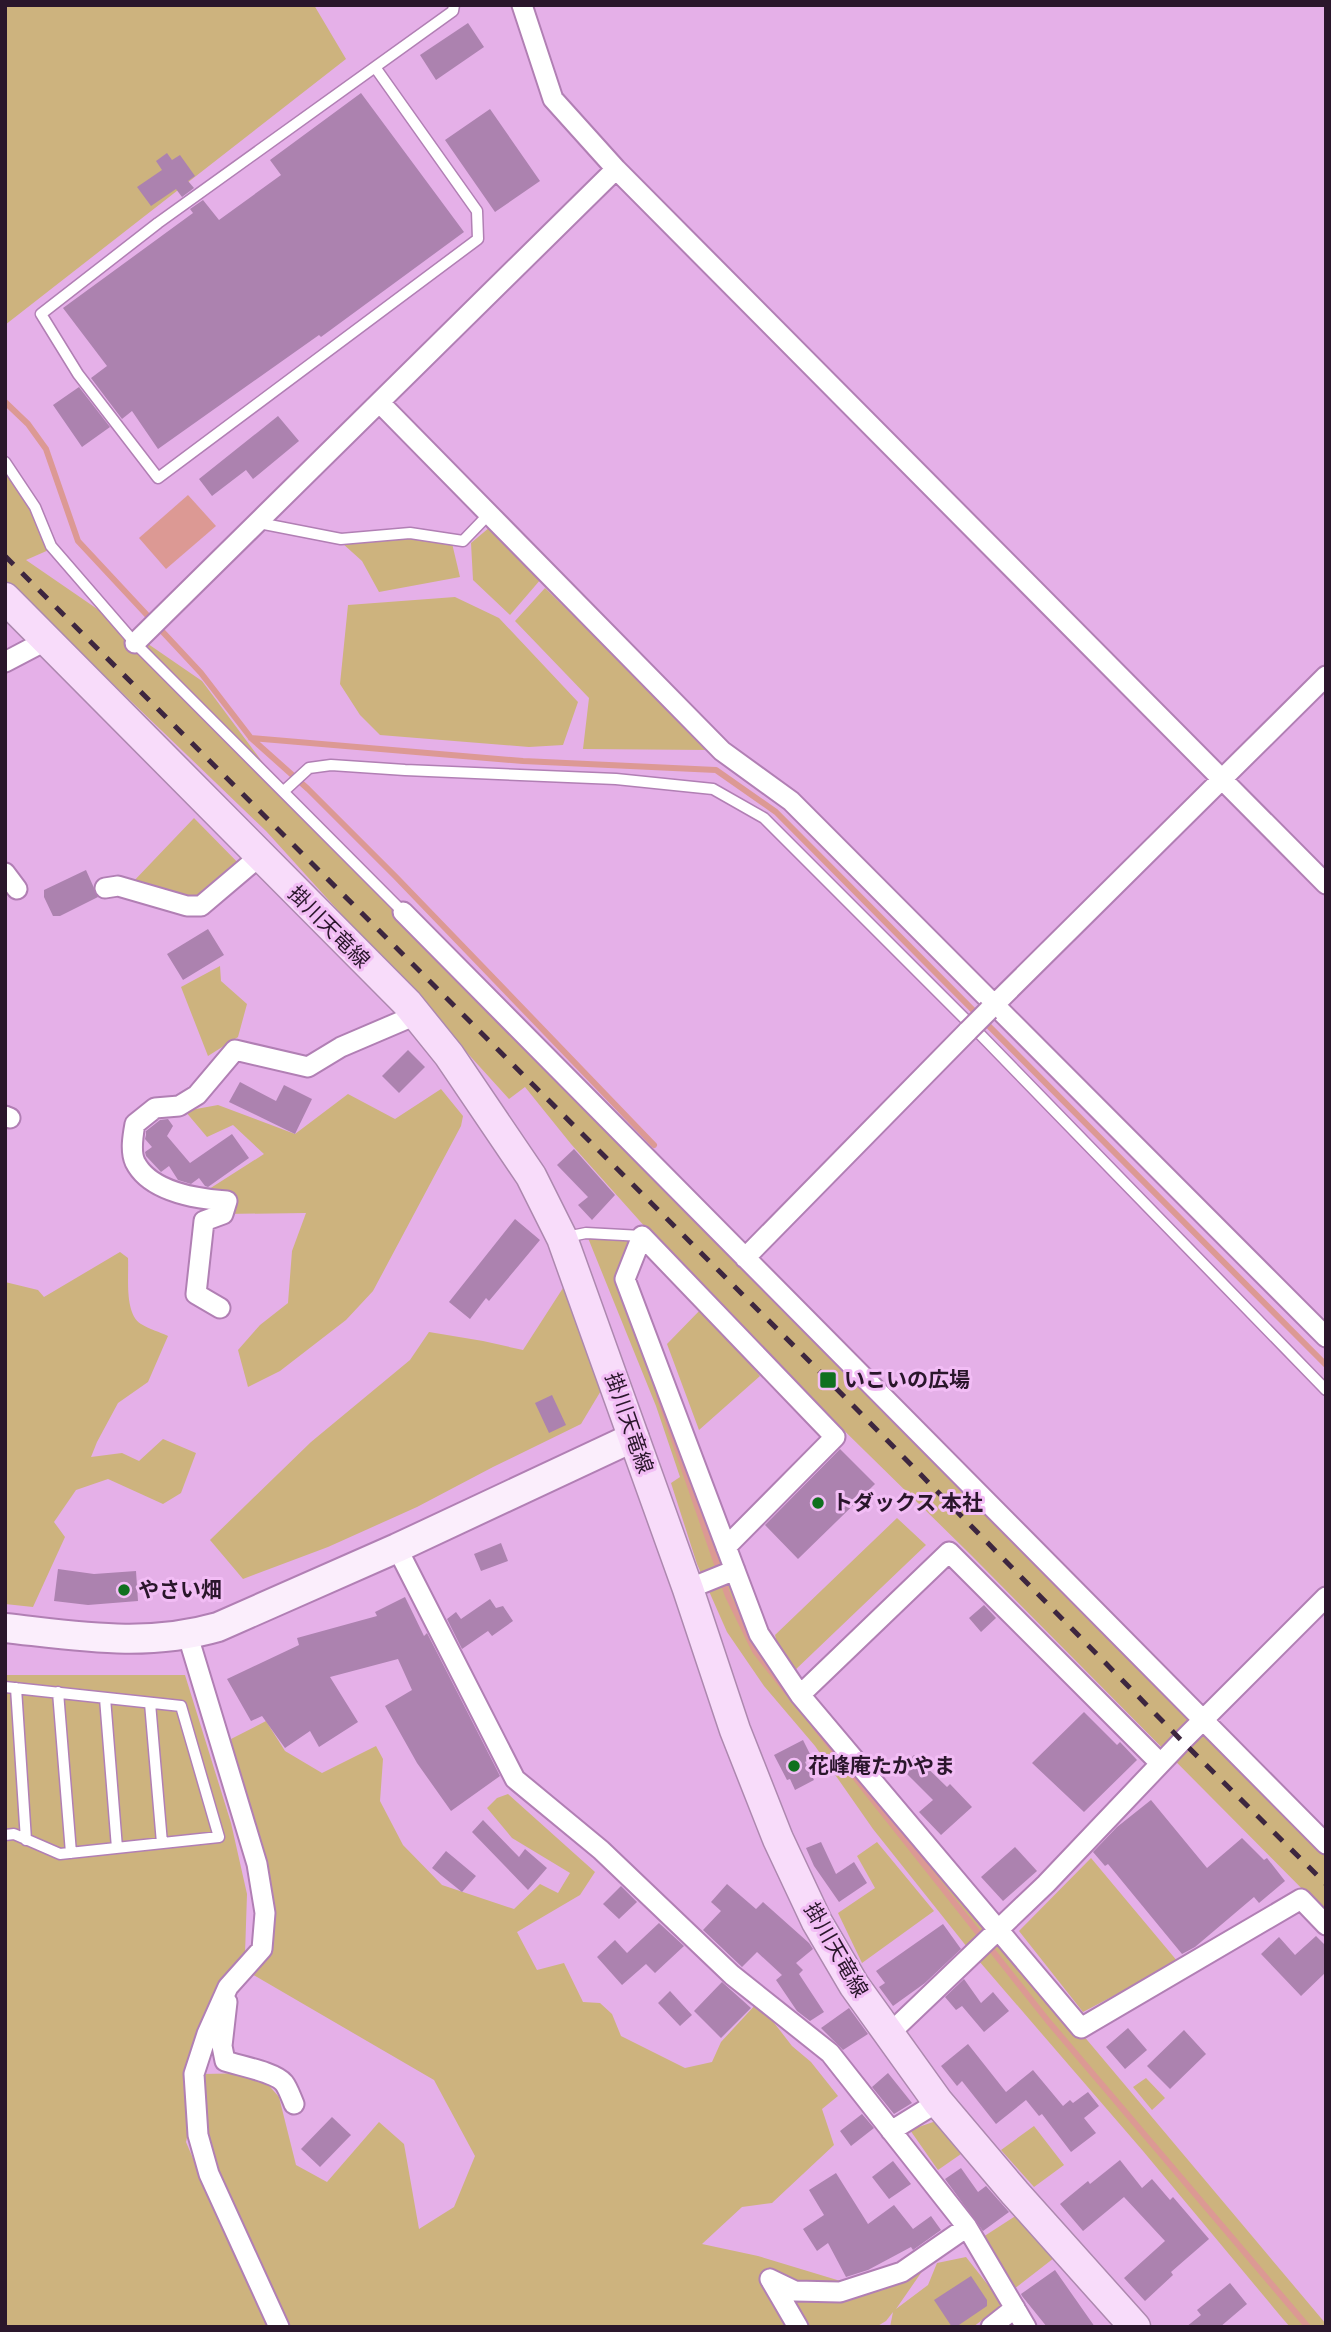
<svg xmlns="http://www.w3.org/2000/svg" width="1331" height="2332" font-family="Signika,'Noto Sans JP',sans-serif">
	<style>
		.green { fill: #cdb37e }
		.water { fill: #dc9994 }
		.lines { fill: none; stroke-linecap: round; stroke-linejoin: round }
		.stream { stroke: #dc9994; stroke-width: 6 }
		.building { fill: #ac82af }
		.lane-casing { stroke: #b17fb4; stroke-width: 13 }
		.street-casing { stroke: #b17fb4; stroke-width: 23 }
		.secondary-casing { stroke: #b17fb4; stroke-width: 32 }
		.primary-casing { stroke: #ad88af; stroke-width: 33 }
		.lane { stroke: #fff; stroke-width: 10 }
		.street { stroke: #fff; stroke-width: 19 }
		.secondary { stroke: #fbeefc; stroke-width: 28 }
		.primary { stroke: #f8dcfa; stroke-width: 30 }
		.rail { stroke: #3d263f; stroke-width: 5; stroke-dasharray: 12 12; stroke-linecap: butt }
		.street-bridge-casing { stroke: #b17fb4; stroke-width: 23; stroke-linecap: butt }
		.street-bridge { stroke: #fff; stroke-width: 19 }
		.poi-dot { fill: #10701f; stroke: #f2bdf5; stroke-width: 2.5 }
		.labels { text-anchor: middle; stroke-width: 6; stroke-linejoin: round; paint-order: stroke }
		.street-label { font-size: 21px; fill: #2a162b; stroke: #f2bdf5 }
		.poi-label { font-size: 21px; font-weight: bold; fill: #2a162b; stroke: #f2bdf5; text-anchor: start }
	</style>
	<rect width="100%" height="100%" fill="#e5b0e8"/>
	<!-- green -->
	<path class="green" d="M 5,5 L 314,5 L 346,59 L 5,325 Z
		M 5,461 L 13,470 L 51,549 L 26,560 L 202,681 L 284,791 L 402,920 L 983,1510 L 1326,1854 L 1326,1913 L 970,1554 L 705,1294 L 571,1144 L 525,1087 L 509,1099 L 266,831 L 5,580 Z
		M 490,527 L 541,579 L 510,615 L 473,580 L 471,543 Z
		M 410,533 L 451,539 L 460,577 L 379,592 L 362,561 L 342,543 Z
		M 545,588 L 711,750 L 583,749 L 589,698 L 515,621 Z
		M 455,597 L 499,618 L 578,702 L 563,745 L 529,747 L 380,735 L 360,715 L 340,684 L 348,605 Z
		M 194,818 L 248,873 L 204,901 L 131,884 Z
		M 220,966 L 221,981 L 247,1004 L 238,1037 L 208,1056 L 181,987 Z
		M 441,1089 L 463,1116 L 461,1126 L 373,1291 L 346,1320 L 280,1371 L 248,1387 L 238,1350 L 260,1325 L 288,1303 L 292,1251 L 306,1213 L 223,1214 L 195,1198 L 264,1154 L 233,1125 L 207,1137 L 185,1111 L 218,1105 L 295,1134 L 348,1094 L 395,1119 Z
		M 586,1233 L 644,1238 L 625,1279 L 752,1621 L 990,1929 L 967,1947 L 873,1829 L 815,1746 L 764,1686 L 727,1632 L 697,1564 L 671,1483 L 680,1477 L 656,1406 Z
		M 120,1252 L 128,1258 C 129,1277 124,1313 141,1324 C 149,1329 160,1332 168,1336 L 148,1382 L 118,1403 L 97,1442 L 91,1457 L 122,1453 L 139,1461 L 163,1439 L 196,1453 L 181,1493 L 163,1504 L 108,1479 L 76,1490 L 54,1522 L 65,1537 L 33,1607 L 5,1604 L 5,1282 L 38,1290 L 44,1297 Z
		M 563,1288 L 602,1389 L 581,1424 L 493,1467 L 417,1507 L 328,1547 L 243,1579 L 210,1540 L 311,1442 L 410,1360 L 429,1332 L 483,1341 L 523,1350 Z
		M 703,1307 L 760,1376 L 699,1430 L 667,1344 Z
		M 897,1518 L 926,1545 L 793,1672 L 779,1652 L 775,1635 Z
		M 5,1675 L 185,1675 L 231,1823 L 247,1894 L 245,1954 L 201,2074 L 258,2073 L 279,2097 L 296,2165 L 327,2182 L 379,2122 L 404,2144 L 419,2229 L 454,2207 L 475,2156 L 434,2080 L 250,1973 L 265,1912 L 231,1739 L 266,1721 L 285,1751 L 322,1773 L 376,1746 L 383,1759 L 380,1801 L 403,1845 L 442,1885 L 514,1909 L 540,1884 L 558,1893 L 570,1873 L 512,1838 L 487,1808 L 497,1798 L 508,1794 L 595,1872 L 580,1895 L 517,1932 L 537,1970 L 564,1963 L 583,2002 L 600,2003 L 612,2014 L 621,2036 L 685,2068 L 712,2062 L 721,2042 L 758,2002 L 792,2046 L 811,2062 L 838,2096 L 822,2109 L 834,2145 L 772,2203 L 742,2207 L 702,2244 L 758,2256 L 857,2286 L 932,2257 L 896,2309 L 928,2285 L 937,2263 L 966,2257 L 1003,2304 L 973,2327 L 890,2327 L 893,2312 L 886,2321 L 876,2327 L 286,2327 L 209,2174 L 195,2100 L 186,2142 L 232,2250 L 273,2327 L 5,2327 Z
		M 877,1842 L 934,1911 L 862,1963 L 838,1913 L 875,1888 L 857,1856 Z
		M 1091,1858 L 1178,1962 L 1083,2012 L 1019,1931 Z
		M 1003,1940 L 1326,2324 L 1326,2327 L 1290,2327 L 1283,2319 L 1143,2151 L 979,1961 Z
		M 1146,2078 L 1165,2098 L 1152,2110 L 1133,2087 Z
		M 936,2121 L 961,2154 L 938,2170 L 910,2130 Z
		M 1034,2126 L 1064,2165 L 1034,2187 L 1001,2150 Z
		M 1017,2215 L 1054,2258 L 1014,2289 L 983,2237 Z"/>
	<!-- water -->
	<path class="water" d="M 188,495 L 216,526 L 166,569 L 139,538 Z"/>
	<g class="lines">
		<!-- stream -->
		<path class="stream" d="M 5,402 L 28,424 L 46,449 L 78,541 L 201,673 L 251,738 L 308,789 L 396,877 L 654,1145
			M 251,738 L 523,761 L 716,770 L 776,812 L 1326,1365
			M 659,1396 L 728,1596 L 755,1651 L 787,1692
			M 816,1728 L 1048,2021 L 1308,2327"/>
	</g>
	<!-- building -->
	<path class="building" d="M 468,23 L 484,47 L 436,80 L 420,55 Z
		M 361,93 L 464,232 L 321,337 L 319,335 L 158,449 L 132,411 L 122,419 L 91,378 L 107,366 L 63,308 L 193,213 L 190,209 L 203,200 L 219,220 L 281,175 L 270,160 Z
		M 490,109 L 540,181 L 495,212 L 445,140 Z
		M 167,153 L 172,160 L 180,155 L 195,176 L 188,181 L 194,188 L 182,197 L 176,189 L 151,206 L 137,187 L 162,170 L 156,161 Z
		M 79,387 L 110,427 L 82,447 L 53,405 Z
		M 278,416 L 299,441 L 253,479 L 246,470 L 212,496 L 199,479 Z
		M 86,870 L 98,897 L 60,916 L 53,916 L 44,897 L 44,890 Z
		M 208,929 L 224,955 L 183,980 L 167,954 Z
		M 408,1050 L 425,1067 L 399,1093 L 382,1076 Z
		M 240,1082 L 276,1101 L 284,1085 L 312,1099 L 295,1134 L 229,1102 Z
		M 168,1119 L 173,1126 L 167,1136 L 190,1163 L 232,1134 L 249,1158 L 208,1187 L 205,1186 L 199,1178 L 191,1184 L 178,1180 L 169,1166 L 161,1172 L 146,1156 L 145,1152 L 152,1147 L 145,1139 L 146,1135 L 146,1131 L 160,1120 Z
		M 574,1149 L 615,1195 L 592,1220 L 578,1205 L 588,1197 L 557,1165 Z
		M 515,1219 L 540,1240 L 489,1301 L 486,1298 L 470,1319 L 449,1302 Z
		M 552,1395 L 566,1425 L 549,1433 L 535,1403 Z
		M 840,1449 L 875,1484 L 798,1559 L 765,1525 Z
		M 501,1543 L 508,1561 L 481,1571 L 474,1554 Z
		M 58,1569 L 94,1574 L 136,1571 L 138,1601 L 88,1605 L 54,1601 Z
		M 405,1597 L 424,1636 L 427,1633 L 500,1776 L 451,1811 L 417,1763 L 385,1706 L 412,1690 L 398,1659 L 330,1677 L 358,1722 L 319,1747 L 310,1731 L 285,1748 L 262,1716 L 251,1721 L 227,1679 L 299,1645 L 297,1638 L 377,1616 L 375,1612 Z
		M 490,1599 L 496,1608 L 503,1606 L 513,1621 L 492,1636 L 488,1631 L 462,1649 L 447,1619 L 456,1612 L 461,1619 Z
		M 984,1605 L 996,1618 L 981,1632 L 969,1618 Z
		M 1084,1712 L 1117,1745 L 1120,1742 L 1137,1760 L 1084,1812 L 1032,1763 Z
		M 803,1740 L 812,1758 L 805,1762 L 814,1780 L 795,1790 L 790,1779 L 787,1780 L 774,1755 Z
		M 914,1755 L 947,1787 L 950,1784 L 972,1807 L 941,1835 L 919,1812 L 933,1800 L 901,1768 Z
		M 1151,1800 L 1207,1868 L 1242,1838 L 1264,1860 L 1267,1858 L 1285,1881 L 1259,1903 L 1254,1897 L 1195,1947 L 1182,1954 L 1108,1864 L 1105,1866 L 1093,1852 L 1117,1827 Z
		M 483,1820 L 519,1857 L 525,1849 L 547,1868 L 528,1890 L 472,1832 Z
		M 821,1842 L 836,1874 L 854,1862 L 867,1883 L 839,1902 L 814,1866 L 806,1848 Z
		M 1015,1847 L 1037,1871 L 1003,1901 L 981,1877 Z
		M 446,1851 L 476,1876 L 462,1892 L 432,1868 Z
		M 727,1884 L 756,1909 L 763,1902 L 809,1943 L 813,1949 L 796,1963 L 803,1970 L 799,1974 L 824,2012 L 810,2021 L 797,2011 L 776,1980 L 782,1975 L 757,1952 L 742,1967 L 703,1930 L 721,1911 L 711,1902 Z
		M 621,1886 L 637,1902 L 619,1919 L 603,1904 Z
		M 659,1923 L 684,1946 L 655,1973 L 646,1964 L 622,1985 L 597,1957 L 615,1940 L 627,1953 Z
		M 943,1924 L 961,1949 L 925,1983 L 893,2006 L 879,1987 L 885,1983 L 876,1971 Z
		M 1316,1936 L 1326,1946 L 1326,1972 L 1301,1996 L 1261,1954 L 1279,1937 L 1295,1955 Z
		M 964,1979 L 981,2003 L 993,1992 L 1009,2011 L 984,2032 L 962,2006 L 956,2010 L 945,1997 Z
		M 722,1982 L 751,2008 L 721,2038 L 694,2011 Z
		M 670,1991 L 692,2015 L 680,2026 L 658,2003 Z
		M 849,2008 L 868,2034 L 843,2050 L 821,2028 Z
		M 1128,2028 L 1147,2050 L 1125,2069 L 1106,2047 Z
		M 1184,2030 L 1206,2054 L 1170,2089 L 1147,2066 Z
		M 968,2044 L 1006,2092 L 1033,2070 L 1063,2106 L 1070,2100 L 1073,2103 L 1088,2092 L 1099,2106 L 1084,2118 L 1096,2133 L 1071,2152 L 1042,2114 L 1039,2116 L 1026,2100 L 996,2124 L 962,2081 L 957,2086 L 941,2066 Z
		M 888,2073 L 912,2103 L 894,2114 L 872,2087 Z
		M 862,2114 L 874,2128 L 851,2146 L 840,2131 Z
		M 332,2117 L 351,2135 L 320,2167 L 301,2149 Z
		M 1120,2160 L 1142,2188 L 1152,2179 L 1170,2200 L 1173,2197 L 1209,2239 L 1171,2272 L 1173,2275 L 1145,2301 L 1124,2278 L 1165,2241 L 1124,2197 L 1083,2231 L 1060,2204 L 1088,2181 L 1090,2184 Z
		M 893,2161 L 911,2184 L 889,2199 L 872,2177 Z
		M 961,2168 L 978,2192 L 986,2186 L 1009,2212 L 983,2231 L 945,2179 Z
		M 836,2173 L 868,2224 L 894,2205 L 913,2229 L 931,2216 L 941,2230 L 913,2250 L 911,2247 L 868,2270 L 846,2277 L 828,2243 L 817,2251 L 803,2229 L 824,2215 L 809,2190 Z
		M 1055,2270 L 1095,2327 L 1047,2327 L 1022,2296 L 1021,2294 Z
		M 971,2276 L 987,2300 L 987,2306 L 956,2327 L 952,2327 L 934,2300 Z
		M 1230,2283 L 1247,2304 L 1220,2327 L 1186,2327 L 1201,2315 L 1197,2310 Z"/>
	<g class="lines">
		<!-- lane casing -->
		<g class="lane-casing">
			<path id="lane" d="M 377,70 L 477,211 L 478,239 L 158,478 L 78,374 L 41,314 L 158,223 L 453,11 L 454,5
				M 5,462 L 35,507 L 51,546 L 135,643 L 403,912
				M 259,523 L 341,539 L 410,533 L 463,541 L 489,514
				M 284,791 L 309,768 L 331,765 L 405,770 L 616,779 L 713,789 L 764,818 L 973,1027 L 1326,1390
				M 566,1237 L 586,1233 L 642,1236
				M 5,1687 L 181,1706 L 219,1837 L 60,1854 L 14,1834 L 5,1835
				M 16,1688 L 26,1840
				M 58,1692 L 71,1853
				M 105,1698 L 117,1848
				M 150,1703 L 162,1843"/>
		</g>
		<!-- street casing -->
		<g class="street-casing">
			<path id="street" d="M 522,5 L 553,99 L 616,169 L 1326,884
				M 380,403 L 722,751 L 791,801 L 1326,1337
				M 135,643 L 616,169
				M 5,662 L 47,640
				M 5,873 L 17,889
				M 105,888 L 118,886 L 187,906 L 201,906 L 260,856
				M 403,912 L 1326,1844
				M 989,1010 L 1326,676
				M 5,1116 L 10,1118
				M 745,1258 L 968,1031
				M 220,1308 L 196,1294 L 204,1221 L 223,1214 L 227,1201 C 198,1199 150,1192 135,1162 C 130,1151 133,1135 135,1124 L 155,1108 L 179,1106 L 197,1095 L 235,1050 L 308,1067 L 341,1047 L 416,1015
				M 726,1547 L 835,1437 L 642,1236 L 625,1279 L 759,1634 L 800,1695 L 1081,2028 L 1301,1899 L 1326,1925
				M 397,1548 L 515,1779 L 601,1850 L 732,1975 L 830,2053 L 967,2227 L 1026,2327
				M 688,1589 L 735,1570
				M 188,1636 L 257,1864 L 265,1913 L 262,1949 L 228,1987 L 207,2034 L 194,2074 L 198,2135 L 209,2174 L 279,2327
				M 800,1695 L 949,1552 L 1160,1763
				M 227,2002 L 222,2046 L 225,2061 C 240,2066 275,2072 284,2083 C 288,2088 291,2097 294,2104
				M 888,2035 L 1046,1884 L 1182,1741 L 1326,1597
				M 891,2131 L 938,2102
				M 770,2279 L 795,2291 L 840,2292 L 902,2272 L 967,2227
				M 770,2279 L 798,2327
				M 991,2327 L 1015,2308"/>
		</g>
		<!-- secondary casing -->
		<g class="secondary-casing">
			<path id="secondary" d="M 5,1628 C 79,1636 145,1648 218,1627 L 397,1548 L 634,1437"/>
		</g>
		<!-- primary casing -->
		<g class="primary-casing">
			<path id="primary" d="M 5,598 L 407,1003 L 449,1055 L 531,1176 L 562,1238 L 688,1589 L 735,1730 L 778,1839 L 817,1922 L 854,1985 L 938,2102 L 1015,2193 L 1135,2327"/>
		</g>
		<!-- lane -->
		<use href="#lane" class="lane"/>
		<!-- street -->
		<use href="#street" class="street"/>
		<!-- secondary -->
		<use href="#secondary" class="secondary"/>
		<!-- primary -->
		<use href="#primary" class="primary"/>
		<!-- rail -->
		<path class="rail" d="M 5,556 L 828,1380 L 1182,1741 L 1326,1884"/>
		<!-- street-bridge casing -->
		<g class="street-bridge-casing">
			<path id="street-bridge" d="M 968,1031 L 989,1010"/>
		</g>
		<!-- street-bridge -->
		<use href="#street-bridge" class="street-bridge"/>
	</g>
	<!-- markers -->
	<g class="poi-dot">
		<rect x="819" y="1371" width="18" height="18" rx="3.5"/>
		<circle cx="818" cy="1503" r="7"/>
		<circle cx="124" cy="1590" r="7"/>
		<circle cx="794" cy="1766" r="7"/>
	</g>
	<g class="labels">
		<!-- street labels -->
		<g class="street-label">
			<text transform="translate(329 927) rotate(45)" y="7">掛川天竜線</text>
			<text transform="translate(629 1423) rotate(71)" y="7">掛川天竜線</text>
			<text transform="translate(836 1950) rotate(60)" y="7">掛川天竜線</text>
		</g>
		<!-- poi labels -->
		<g class="poi-label">
			<text x="844" y="1387">いこいの広場</text>
			<text x="832" y="1510">トダックス 本社</text>
			<text x="138" y="1597">やさい畑</text>
			<text x="808" y="1773">花峰庵たかやま</text>
		</g>
	</g>
	<!-- border -->
	<rect width="1331" height="2332" fill="none" stroke="#2a162b" stroke-width="14"/>
</svg>
